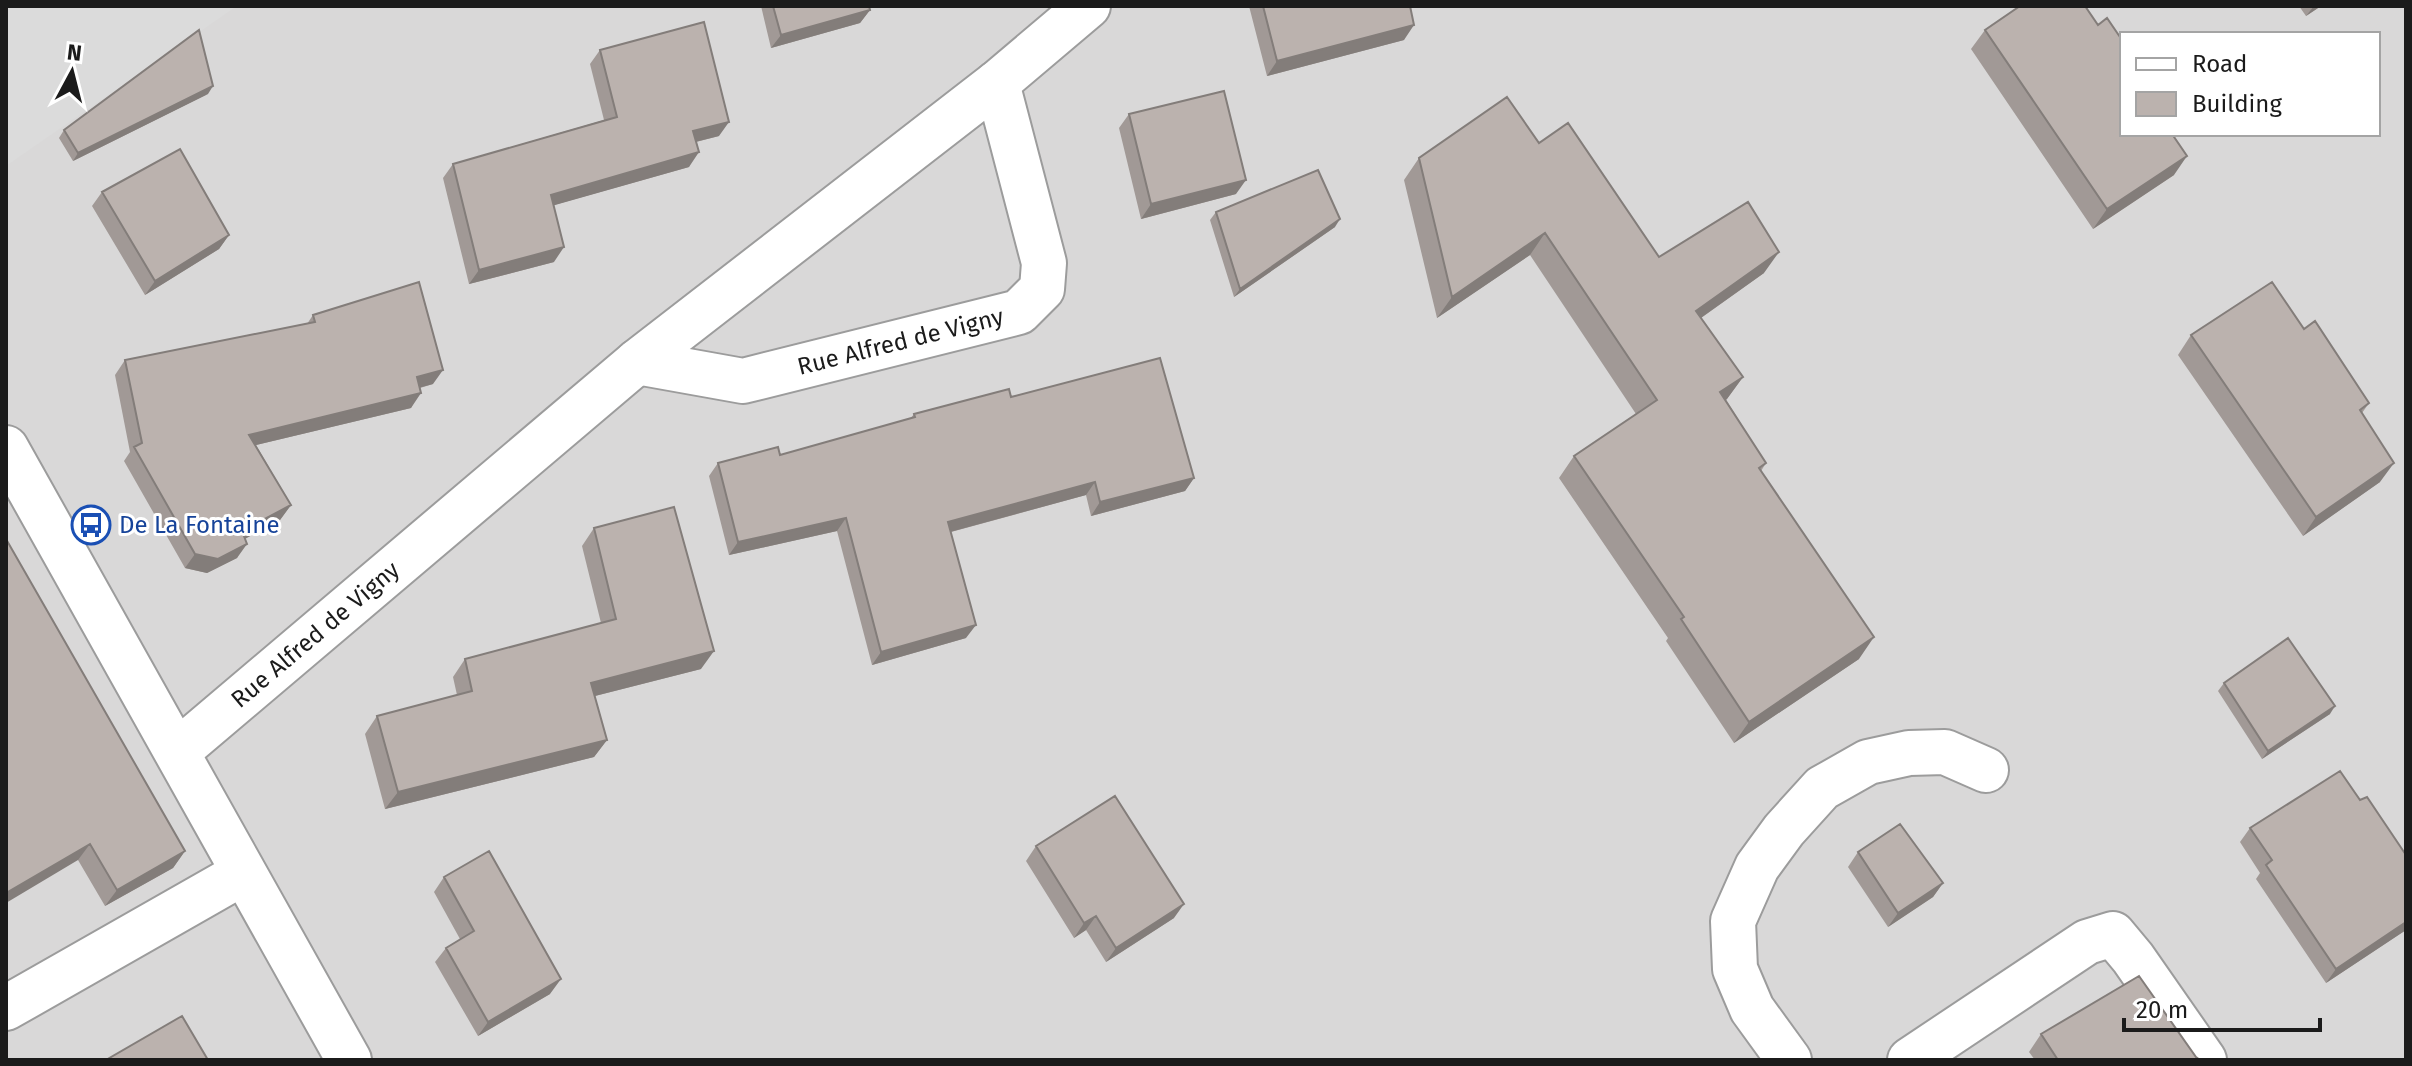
<svg xmlns="http://www.w3.org/2000/svg" width="2412" height="1066" font-family="'Fira Sans',sans-serif">
	<style>
		.residential { fill: #d9d8d8; fill-rule: evenodd }
		.parking { fill: #dbdbdb }
		.lines { fill: none; stroke-linecap: round; stroke-linejoin: round }
		.minor-casing { stroke: #9c9c9c; stroke-width: 48 }
		.minor { stroke: #fff; stroke-width: 44 }
		.wall { fill: #a19996 }
		.shaded-wall { fill: #837d7a }
		.building { fill: #bbb2ae; stroke: #837d7a; stroke-width: 2 }
		.labels { text-anchor: middle; stroke-width: 6; stroke-linejoin: round; paint-order: stroke }
		.street-label { font-size: 24px; fill: #1b1b1b; stroke: #fff }
		.transit-label { font-size: 24px; fill: #164399; stroke: #fff; text-anchor: start }
	</style>
	<rect width="100%" height="100%" fill="#ece7e1"/>
	<!-- residential -->
	<path class="residential" d="M 6,6 L 2406,6 L 2406,1060 L 6,1060 ZM 2122,34 L 2378,34 L 2378,134 L 2122,134 Z"/>
	<!-- parking -->
	<path class="parking" d="M 6,6 L 237,6 L 6,166 Z"/>
	<g class="lines">
		<!-- minor casing -->
		<g class="minor-casing">
			<g id="minor">
				<path id="s1" d="M 637,362 L 743,381 L 1019,312 L 1042,289 L 1044,263 L 997,83"/>
				<path d="M 6,448 L 349,1060"/>
				<path id="s2" d="M 178,751 L 637,362 L 997,83 L 1088,6"/>
				<path d="M 6,1008 L 243,873"/>
				<path d="M 1789,1060 L 1752,1009 L 1735,969 L 1733,921 L 1757,867 L 1784,830 L 1822,788 L 1868,762 L 1909,753 L 1945,752 L 1986,770"/>
				<path d="M 1910,1060 L 2087,942 L 2113,934 L 2133,958 L 2204,1060"/>
			</g>
		</g>
		<!-- minor -->
		<use href="#minor" class="minor"/>
	</g>
	<!-- wall -->
	<path class="wall" d="M 761,6 L 869,6 L 870,10 L 860,23 L 771,48 Z
		M 1249,6 L 1410,6 L 1404,40 L 1267,76 Z
		M 2299,6 L 2321,6 L 2306,16 Z
		M 1985,30 L 2174,175 L 2093,229 L 1971,49 Z
		M 600,50 L 719,136 L 696,142 L 689,167 L 554,205 L 554,262 L 469,284 L 443,178 L 453,164 L 604,120 L 590,64 Z
		M 208,94 L 73,161 L 59,138 L 64,130 Z
		M 1129,114 L 1236,194 L 1141,219 L 1119,128 Z
		M 1539,143 L 1659,257 L 1764,273 L 1701,318 L 1743,377 L 1726,400 L 1766,463 L 1761,471 L 1859,659 L 1734,743 L 1666,641 L 1668,638 L 1559,478 L 1574,456 L 1636,414 L 1530,255 L 1437,318 L 1404,180 L 1419,158 Z
		M 102,192 L 229,235 L 219,249 L 145,295 L 92,206 Z
		M 1216,212 L 1335,227 L 1234,297 L 1210,220 Z
		M 313,315 L 433,384 L 420,388 L 411,408 L 256,445 L 291,505 L 280,520 L 245,538 L 237,558 L 207,573 L 185,568 L 124,461 L 130,452 L 115,375 L 125,360 L 307,324 Z
		M 2304,329 L 2369,403 L 2362,413 L 2380,482 L 2303,536 L 2178,355 L 2191,335 Z
		M 1011,397 L 1194,478 L 1185,491 L 1091,516 L 1086,495 L 951,532 L 966,638 L 872,665 L 837,531 L 729,555 L 709,476 L 718,463 L 780,455 L 911,418 L 914,414 Z
		M 594,528 L 701,669 L 595,696 L 607,740 L 594,757 L 385,809 L 365,734 L 377,716 L 457,695 L 453,677 L 465,659 L 601,623 L 582,546 Z
		M 6,539 L 185,851 L 173,868 L 105,906 L 78,860 Z
		M 2224,683 L 2330,714 L 2262,759 L 2218,691 Z
		M 2250,828 L 2406,930 L 2326,983 L 2256,879 L 2260,873 L 2240,842 Z
		M 1036,846 L 1174,918 L 1106,962 L 1086,930 L 1074,938 L 1026,861 Z
		M 1858,852 L 1943,883 L 1933,897 L 1888,927 L 1848,867 Z
		M 444,877 L 550,994 L 478,1036 L 435,962 L 446,948 L 460,939 L 434,892 Z
		M 2041,1034 L 2196,1057 L 2200,1060 L 2035,1060 L 2029,1052 Z"/>
	<!-- shaded-wall -->
	<path class="shaded-wall" d="M 2314,6 L 2321,6 L 2306,16 Z
		M 870,10 L 860,23 L 771,48 L 781,35 Z
		M 1414,25 L 1404,40 L 1267,76 L 1277,61 Z
		M 213,86 L 208,94 L 73,161 L 78,153 Z
		M 729,122 L 719,136 L 683,145 L 693,131 Z
		M 699,152 L 689,167 L 541,209 L 551,195 Z
		M 2187,156 L 2174,175 L 2093,229 L 2107,209 Z
		M 1246,180 L 1236,194 L 1141,219 L 1151,204 Z
		M 1340,219 L 1335,227 L 1234,297 L 1240,289 Z
		M 1545,233 L 1530,255 L 1437,318 L 1452,297 Z
		M 229,235 L 219,249 L 145,295 L 155,281 Z
		M 564,247 L 554,262 L 469,284 L 479,270 Z
		M 1779,252 L 1764,273 L 1681,332 L 1696,311 Z
		M 443,370 L 433,384 L 407,391 L 417,377 Z
		M 1743,377 L 1727,399 L 1705,414 L 1720,392 Z
		M 421,393 L 411,408 L 239,449 L 249,435 Z
		M 2394,463 L 2380,482 L 2303,536 L 2316,517 Z
		M 1194,478 L 1185,491 L 1091,516 L 1100,502 Z
		M 1095,482 L 1086,495 L 939,535 L 948,522 Z
		M 291,505 L 280,520 L 232,546 L 242,531 Z
		M 846,518 L 837,531 L 729,555 L 738,542 Z
		M 247,544 L 237,558 L 207,573 L 185,568 L 195,554 Z
		M 976,625 L 966,638 L 872,665 L 881,652 Z
		M 1874,637 L 1859,659 L 1734,743 L 1749,722 Z
		M 714,651 L 701,669 L 579,700 L 591,683 Z
		M 2335,706 L 2330,714 L 2262,759 L 2268,751 Z
		M 607,740 L 594,757 L 385,809 L 398,792 Z
		M 90,844 L 78,860 L 6,903 L 6,893 Z
		M 185,851 L 173,868 L 105,906 L 117,890 Z
		M 1943,883 L 1933,897 L 1888,927 L 1898,913 Z
		M 1184,904 L 1174,918 L 1106,962 L 1116,948 Z
		M 1096,916 L 1086,930 L 1074,938 L 1084,923 Z
		M 2406,922 L 2406,930 L 2326,983 L 2336,969 Z
		M 561,979 L 550,994 L 478,1036 L 488,1022 Z"/>
	<!-- building -->
	<path class="building" d="M 773,6 L 869,6 L 870,10 L 781,35 Z
		M 1263,6 L 1410,6 L 1414,25 L 1277,61 Z
		M 2020,6 L 2085,6 L 2098,25 L 2107,18 L 2122,40 L 2122,134 L 2172,134 L 2187,156 L 2107,209 L 1985,30 Z
		M 704,22 L 729,122 L 693,131 L 699,152 L 551,195 L 564,247 L 479,270 L 453,164 L 617,117 L 600,50 Z
		M 199,30 L 213,86 L 78,153 L 64,130 Z
		M 1224,91 L 1246,180 L 1151,204 L 1129,114 Z
		M 1507,97 L 1539,143 L 1568,123 L 1659,257 L 1748,202 L 1779,252 L 1696,311 L 1743,377 L 1720,392 L 1766,463 L 1759,468 L 1874,637 L 1749,722 L 1681,619 L 1684,617 L 1574,456 L 1657,400 L 1545,233 L 1452,297 L 1419,158 Z
		M 180,149 L 229,235 L 155,281 L 102,192 Z
		M 1318,170 L 1340,219 L 1240,289 L 1216,212 Z
		M 419,282 L 443,370 L 417,377 L 421,393 L 249,435 L 291,505 L 242,531 L 247,544 L 218,559 L 195,554 L 134,447 L 142,443 L 125,360 L 315,322 L 313,315 Z
		M 2272,282 L 2304,329 L 2315,321 L 2369,403 L 2360,410 L 2394,463 L 2316,517 L 2191,335 Z
		M 1160,358 L 1194,478 L 1100,502 L 1095,482 L 948,522 L 976,625 L 881,652 L 846,518 L 738,542 L 718,463 L 778,447 L 780,455 L 915,417 L 914,414 L 1009,389 L 1011,397 Z
		M 674,507 L 714,651 L 591,683 L 607,740 L 398,792 L 377,716 L 472,691 L 465,659 L 616,619 L 594,528 Z
		M 6,539 L 185,851 L 117,890 L 90,844 L 6,893 Z
		M 2288,638 L 2335,706 L 2268,751 L 2224,683 Z
		M 2340,771 L 2360,800 L 2367,797 L 2406,855 L 2406,922 L 2336,969 L 2266,865 L 2272,860 L 2250,828 Z
		M 1115,796 L 1184,904 L 1116,948 L 1096,916 L 1084,923 L 1036,846 Z
		M 1900,824 L 1943,883 L 1898,913 L 1858,852 Z
		M 489,851 L 561,979 L 488,1022 L 446,948 L 474,931 L 444,877 Z
		M 2139,976 L 2196,1057 L 2200,1060 L 2058,1060 L 2041,1034 Z
		M 182,1016 L 208,1060 L 106,1060 Z"/>
	<!-- icons -->
	<defs>
		<g id="bus-ring" transform="scale(2)"><circle r="9.5" fill="#fff" stroke="#1a4fb4" stroke-width="1.5"/><path d="M-5-6H5V4H4V6H2V4H-2V6H-4V4H-5ZM-3.5-4V0h7V-4ZM-3.5 1.2v1.5H-2V1.2ZM2 1.2v1.5H3.5V1.2Z" fill="#1a4fb4"/></g>
	</defs>
	<g fill-rule="evenodd">
		<use href="#bus-ring" x="91" y="525"/>
	</g>
	<g class="labels">
		<!-- street labels -->
		<g class="street-label">
			<text dy="8" stroke="none"><textPath href="#s1" startOffset="270">Rue Alfred de Vigny</textPath></text>
			<text dy="8" stroke="none"><textPath href="#s2" startOffset="180">Rue Alfred de Vigny</textPath></text>
		</g>
		<!-- transit labels -->
		<g class="transit-label">
			<text x="119" y="533">De La Fontaine</text>
		</g>
	</g>
	<!-- border -->
	<rect width="2412" height="1066" fill="none" stroke="#1b1b1b" stroke-width="16"/>
	<!-- legend -->
	<rect x="2120" y="32" width="260" height="104" fill="#ffffff" stroke="#a4a4a4" stroke-width="2"/>
	<rect x="2136" y="58" width="40" height="12" fill="#ffffff" stroke="#a4a4a4" stroke-width="2"/>
	<text x="2192" y="72" font-size="24" fill="#1b1b1b">Road</text>
	<rect x="2136" y="92" width="40" height="24" fill="#bbb2ae" stroke="#a4a4a4" stroke-width="2"/>
	<text x="2192" y="112" font-size="24" fill="#1b1b1b">Building</text>
	<!-- north arrow -->
	<g transform="translate(72 72) rotate(7)" stroke="#ffffff" stroke-width="6" paint-order="stroke">
	<path d="M0-6L14 30L0 20L-14 30Z" fill="#1b1b1b"/>
	<text y="-12" font-size="22" font-weight="bold" text-anchor="middle" fill="#1b1b1b">N</text>
	</g>
	<!-- scale -->
	<path d="M2124 1018v12h196v-12" fill="none" stroke="#1b1b1b" stroke-width="4"/>
	<text x="2136" y="1018" font-size="24" fill="#1b1b1b" stroke="#ffffff" stroke-width="6" paint-order="stroke">20 m</text>
</svg>
